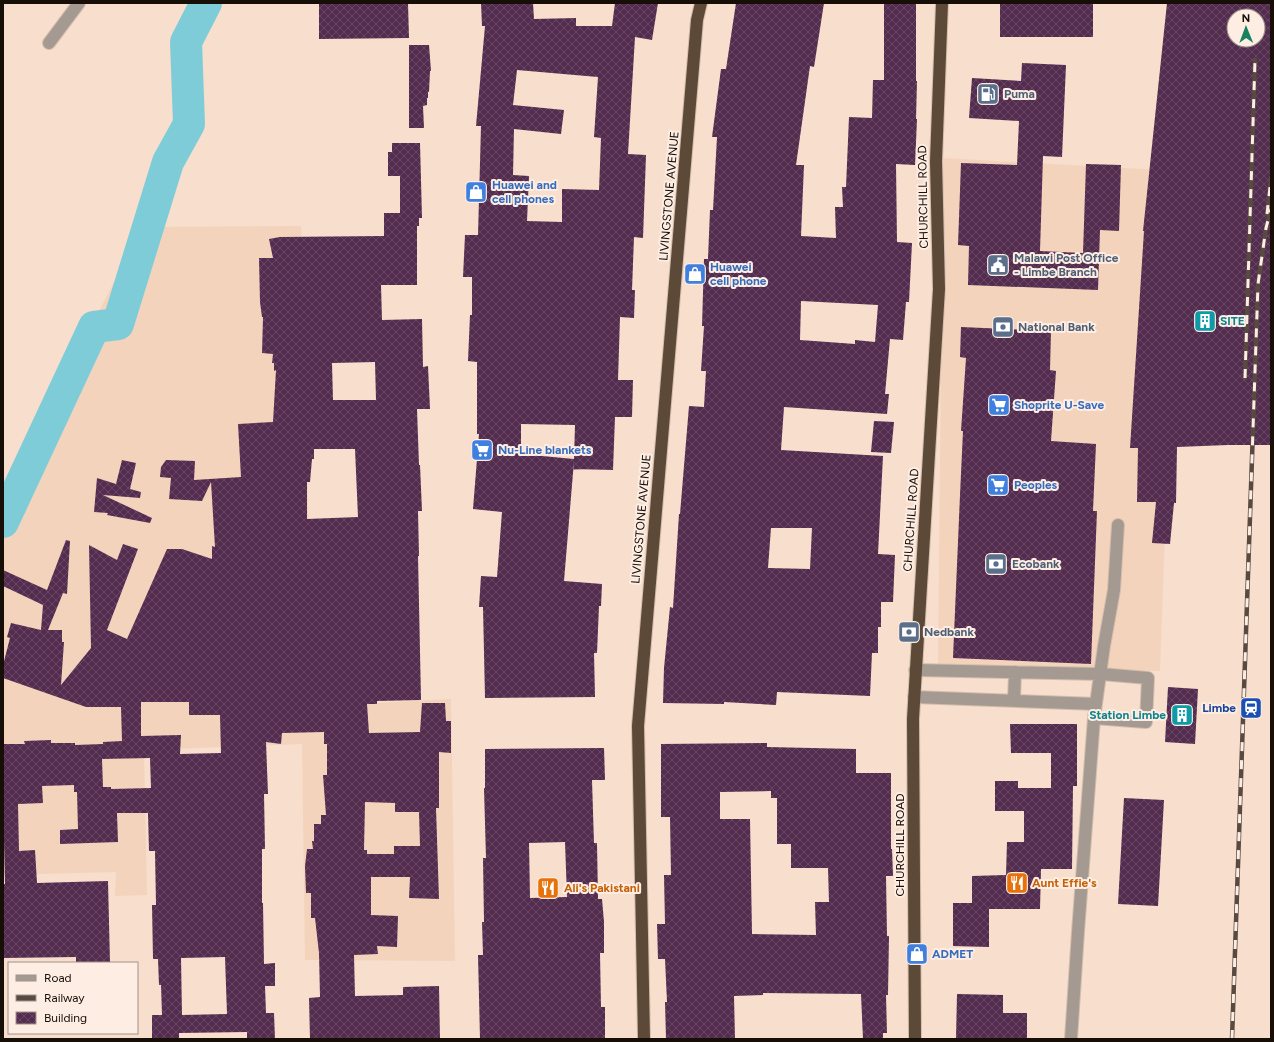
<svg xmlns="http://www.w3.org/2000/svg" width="1274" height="1042" font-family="Figtree,sans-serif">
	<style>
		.built { fill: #f4d3bc }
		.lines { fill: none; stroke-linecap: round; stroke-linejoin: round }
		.river { stroke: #7fccd9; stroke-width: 32 }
		.building { fill: url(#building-cross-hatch); fill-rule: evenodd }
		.street-casing { stroke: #d4bdad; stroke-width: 14 }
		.highway-casing { stroke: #d4bdad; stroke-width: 14 }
		.street { stroke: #a49a92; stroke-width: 12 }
		.highway { stroke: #5c4937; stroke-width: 12 }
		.rail-casing { stroke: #584a41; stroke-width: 4.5 }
		.rail { stroke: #fdede2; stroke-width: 3; stroke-dasharray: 9; stroke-linecap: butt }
		.labels { text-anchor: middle; stroke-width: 4; stroke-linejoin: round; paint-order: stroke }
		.service-label { font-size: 12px; font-weight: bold; fill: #4e5e75; stroke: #fdede2; text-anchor: start }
		.shop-label { font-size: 12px; font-weight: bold; fill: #366cbe; stroke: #fdede2; text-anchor: start }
		.street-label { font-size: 12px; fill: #170e08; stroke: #fdede2 }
		.culture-label { font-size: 12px; font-weight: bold; fill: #0d838f; stroke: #fdede2; text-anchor: start }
		.transit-label { font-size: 12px; font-weight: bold; fill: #164399; stroke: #fdede2; text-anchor: end }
		.food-label { font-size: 12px; font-weight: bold; fill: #c56008; stroke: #fdede2; text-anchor: start }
	</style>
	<defs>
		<pattern id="building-cross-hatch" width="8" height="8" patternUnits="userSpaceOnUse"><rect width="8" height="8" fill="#532c4f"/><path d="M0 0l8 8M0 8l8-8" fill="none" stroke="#674863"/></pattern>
	</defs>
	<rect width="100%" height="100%" fill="#f8decc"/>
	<!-- built -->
	<path class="built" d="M 943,158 L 1178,171 L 1160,671 L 938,666 Z
		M 301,226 L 313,706 L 451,699 L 455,961 L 305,960 L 302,744 L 144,750 L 147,895 L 115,896 L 116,872 L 3,875 L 3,500 L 142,227 Z"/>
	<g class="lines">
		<!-- river -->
		<path class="river" d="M 3,522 L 94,327 L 118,324 L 168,162 L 189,124 L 186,42 L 206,3"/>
	</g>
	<!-- building -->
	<path class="building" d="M 319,3 L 408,3 L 409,38 L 319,39 Z
		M 481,3 L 533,3 L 534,19 L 576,18 L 576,26 L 612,26 L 615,3 L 658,3 L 652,40 L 635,37 L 628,154 L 646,155 L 643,238 L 634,237 L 632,290 L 635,290 L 634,318 L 620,317 L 618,380 L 633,380 L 632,417 L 615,417 L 613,470 L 573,469 L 574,461 L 564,581 L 602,584 L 601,606 L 599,606 L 597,653 L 594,653 L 595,697 L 485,698 L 483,607 L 479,607 L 481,576 L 497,577 L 502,512 L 473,509 L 479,434 L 477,434 L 477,362 L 468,361 L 470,315 L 472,315 L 472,277 L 463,277 L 465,235 L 478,235 L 481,126 L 476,126 L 485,26 L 482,26 ZM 517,70 L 598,77 L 594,137 L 601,138 L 599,190 L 562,189 L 562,222 L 527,221 L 529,176 L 513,175 L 514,129 L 561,134 L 564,110 L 513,105 ZM 521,424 L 575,425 L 574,459 L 521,454 Z
		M 736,3 L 824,3 L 814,67 L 810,66 L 796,165 L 804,165 L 801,236 L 836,238 L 835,207 L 843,207 L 842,187 L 846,187 L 849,117 L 872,118 L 873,80 L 884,80 L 884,3 L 916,3 L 916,81 L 917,81 L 916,119 L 917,119 L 915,165 L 896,164 L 897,242 L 912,243 L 909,302 L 906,302 L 903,340 L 890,339 L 885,394 L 889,394 L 887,414 L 784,407 L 781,450 L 883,456 L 878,554 L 895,555 L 893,602 L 881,602 L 881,627 L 878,627 L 878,653 L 872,653 L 870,696 L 777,692 L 776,705 L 724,702 L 724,704 L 663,703 L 664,668 L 670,607 L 673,608 L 679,514 L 680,514 L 689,406 L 704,407 L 706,371 L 701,371 L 704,326 L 702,326 L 704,259 L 708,259 L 710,210 L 713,210 L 717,137 L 712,137 L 721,69 L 726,69 ZM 801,301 L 878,305 L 875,342 L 855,340 L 855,344 L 800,340 ZM 771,528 L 812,528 L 810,569 L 768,568 Z
		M 1000,3 L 1093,3 L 1093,37 L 1000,37 Z
		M 1167,3 L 1271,3 L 1271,445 L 1228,445 L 1177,447 L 1176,503 L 1174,503 L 1170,544 L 1152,543 L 1156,502 L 1137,502 L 1138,448 L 1130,448 L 1144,231 L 1143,231 ZM 1234,16 L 1258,16 L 1258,40 L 1234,40 Z
		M 409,45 L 429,45 L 431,71 L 430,71 L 429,92 L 428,92 L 428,98 L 427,98 L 427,105 L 423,106 L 424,128 L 409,128 Z
		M 1022,63 L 1066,65 L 1062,157 L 1043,156 L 1040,251 L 1083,253 L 1086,164 L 1121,165 L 1119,231 L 1100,230 L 1098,290 L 968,285 L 969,246 L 958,245 L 961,163 L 1017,165 L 1019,121 L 969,118 L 972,78 L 1021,81 Z
		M 392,143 L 420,143 L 422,218 L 419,218 L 419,226 L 417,226 L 417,285 L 381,285 L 382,320 L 422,319 L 423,367 L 428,366 L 430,409 L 417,409 L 419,465 L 420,465 L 422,511 L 418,511 L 419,556 L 418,556 L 421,700 L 377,701 L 377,704 L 367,704 L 369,733 L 420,732 L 422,703 L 445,703 L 446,721 L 451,721 L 451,753 L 439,752 L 439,808 L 436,808 L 439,899 L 409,898 L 410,877 L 371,877 L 371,915 L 398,916 L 397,947 L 377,946 L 378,954 L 354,955 L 355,996 L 403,995 L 403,987 L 439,986 L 440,1039 L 310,1039 L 309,998 L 320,997 L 319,953 L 315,918 L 311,918 L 311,893 L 306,893 L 305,866 L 307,849 L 313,849 L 312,841 L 314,841 L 314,824 L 321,824 L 321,815 L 326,815 L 323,775 L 327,775 L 327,744 L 324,744 L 324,732 L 282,733 L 281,744 L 266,742 L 268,794 L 264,794 L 265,849 L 262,849 L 262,903 L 263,903 L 264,964 L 275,963 L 275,986 L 265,986 L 266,1013 L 274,1013 L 275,1039 L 247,1039 L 247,1032 L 179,1033 L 179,1039 L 152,1039 L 152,1015 L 162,1015 L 161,985 L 159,985 L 158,959 L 153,959 L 152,905 L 156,905 L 155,851 L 149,851 L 148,813 L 117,813 L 118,842 L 60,844 L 60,830 L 78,829 L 77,792 L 74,792 L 74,785 L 42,786 L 43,803 L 18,804 L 19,851 L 35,850 L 37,883 L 108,881 L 110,963 L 76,963 L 76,957 L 3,958 L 3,884 L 5,884 L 4,841 L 3,841 L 3,744 L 25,744 L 24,741 L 51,740 L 51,743 L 75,743 L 75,745 L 103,744 L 103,742 L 122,741 L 121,707 L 86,707 L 3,678 L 3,665 L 10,638 L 7,637 L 11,623 L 41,630 L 43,605 L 3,586 L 3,570 L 47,590 L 66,540 L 70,541 L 67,594 L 63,593 L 48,630 L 62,630 L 62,642 L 64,642 L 61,685 L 91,648 L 89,545 L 117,560 L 123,544 L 138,549 L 107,630 L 127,639 L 167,549 L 182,549 L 212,559 L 212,546 L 215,547 L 211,482 L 202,501 L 169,499 L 171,478 L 160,477 L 161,467 L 166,460 L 195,461 L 194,480 L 241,477 L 238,424 L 273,422 L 276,370 L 274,371 L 274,363 L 272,363 L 273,354 L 262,353 L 263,317 L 262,317 L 260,302 L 259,258 L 273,258 L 269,239 L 280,237 L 384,236 L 384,213 L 400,213 L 400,176 L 388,176 L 388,152 L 392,152 ZM 375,362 L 376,400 L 333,400 L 332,363 ZM 314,449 L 355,449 L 358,517 L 307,519 L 307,482 L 310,482 L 312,459 L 314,459 ZM 141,702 L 189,702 L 189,715 L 220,715 L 221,753 L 180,754 L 181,735 L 141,736 ZM 150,758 L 151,788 L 111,789 L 111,787 L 103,787 L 102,759 ZM 365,802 L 395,803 L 395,812 L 419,812 L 420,846 L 394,846 L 394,854 L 367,854 L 367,850 L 364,850 ZM 225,957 L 227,1014 L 182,1015 L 181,958 Z
		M 961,327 L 1051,331 L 1050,370 L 1056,371 L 1051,441 L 1096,444 L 1093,511 L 1097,511 L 1091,664 L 953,658 L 960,495 L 963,431 L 961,431 L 966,358 L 960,357 Z
		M 874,421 L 894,422 L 891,453 L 871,452 Z
		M 122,460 L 136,463 L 130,489 L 141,492 L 140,498 L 103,495 L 152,518 L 150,523 L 107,515 L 108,513 L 94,512 L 97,478 L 116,484 Z
		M 1168,687 L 1198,689 L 1195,744 L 1165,742 Z
		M 1010,724 L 1077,724 L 1077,786 L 1073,786 L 1072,869 L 1041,869 L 1040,909 L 989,909 L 989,947 L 953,946 L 953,903 L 972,903 L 972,876 L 1006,875 L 1007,842 L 1024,842 L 1024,811 L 995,811 L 995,781 L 1018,781 L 1018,788 L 1051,788 L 1051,753 L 1011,753 Z
		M 767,743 L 767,747 L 856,749 L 856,773 L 891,773 L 891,849 L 892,849 L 893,876 L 886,876 L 887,936 L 889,936 L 888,995 L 886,995 L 887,1033 L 883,1033 L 883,1039 L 863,1039 L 861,994 L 763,993 L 763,995 L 734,996 L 735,1039 L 666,1039 L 665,1002 L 667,1002 L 665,959 L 658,959 L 657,924 L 665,924 L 664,875 L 671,875 L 670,817 L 661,817 L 661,744 ZM 771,791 L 771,798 L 777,798 L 777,844 L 791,844 L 791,868 L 828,868 L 829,902 L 815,902 L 816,935 L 752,934 L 750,819 L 720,819 L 720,792 Z
		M 604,748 L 605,780 L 592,780 L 594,843 L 597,843 L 598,899 L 602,899 L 604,922 L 604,953 L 600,953 L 601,1007 L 605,1007 L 605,1039 L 480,1039 L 478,955 L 483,955 L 482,922 L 484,922 L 483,858 L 486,858 L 484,788 L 485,788 L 485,749 ZM 565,842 L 567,897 L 530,898 L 529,843 Z
		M 1124,798 L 1164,800 L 1158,906 L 1118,904 Z
		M 957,994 L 1003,995 L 1003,1013 L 1027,1013 L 1027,1039 L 956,1039 Z"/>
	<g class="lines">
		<!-- street casing -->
		<g class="street-casing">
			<path id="street" d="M 49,43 L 79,3
				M 915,670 L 1101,674 L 1148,678 L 1146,722 L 1094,718
				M 914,697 L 1096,704
				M 1014,701 L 1015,672
				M 1071,1039 L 1078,932 L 1094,718 L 1104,646 L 1114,590 L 1118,525"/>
		</g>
		<!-- highway casing -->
		<g class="highway-casing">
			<path id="highway" d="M 644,1039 L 638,726 L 697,20 L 701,3
				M 915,1039 L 913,719 L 939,289 L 936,161 L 942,3"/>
		</g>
		<!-- street -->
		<use href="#street" class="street"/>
		<!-- highway -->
		<use href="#highway" class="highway"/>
		<!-- rail casing -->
		<g class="rail-casing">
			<path id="rail" d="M 1267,214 L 1271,178
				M 1245,378 L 1255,60
				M 1232,1039 L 1258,284 L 1266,228 L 1271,209"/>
		</g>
		<!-- rail -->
		<use href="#rail" class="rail"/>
	</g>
	<!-- icons -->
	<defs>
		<g id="fuel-square" transform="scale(1.15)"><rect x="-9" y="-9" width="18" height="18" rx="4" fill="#5c6f8a" stroke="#fdede2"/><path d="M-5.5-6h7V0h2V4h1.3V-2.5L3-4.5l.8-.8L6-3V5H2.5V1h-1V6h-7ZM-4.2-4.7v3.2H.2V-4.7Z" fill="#fff"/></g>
		<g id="shop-square" transform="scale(1.15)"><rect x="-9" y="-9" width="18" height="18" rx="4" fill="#3f7fe0" stroke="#fdede2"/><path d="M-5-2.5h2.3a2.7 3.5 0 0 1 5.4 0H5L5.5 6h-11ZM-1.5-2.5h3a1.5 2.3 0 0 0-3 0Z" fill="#fff"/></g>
		<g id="civic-square" transform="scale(1.15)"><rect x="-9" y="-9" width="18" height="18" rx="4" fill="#5c6f8a" stroke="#fdede2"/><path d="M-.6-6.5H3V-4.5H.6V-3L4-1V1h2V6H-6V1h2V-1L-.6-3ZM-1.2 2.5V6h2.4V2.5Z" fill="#fff"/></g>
		<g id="building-square" transform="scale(1.15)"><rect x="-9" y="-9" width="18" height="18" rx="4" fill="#0f9aa8" stroke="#fdede2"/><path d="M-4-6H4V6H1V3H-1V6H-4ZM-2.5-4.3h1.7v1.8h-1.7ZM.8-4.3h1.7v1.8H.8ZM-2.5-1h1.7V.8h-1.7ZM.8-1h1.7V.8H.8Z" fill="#fff"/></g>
		<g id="bank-square" transform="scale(1.15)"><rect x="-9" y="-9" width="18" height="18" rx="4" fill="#5c6f8a" stroke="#fdede2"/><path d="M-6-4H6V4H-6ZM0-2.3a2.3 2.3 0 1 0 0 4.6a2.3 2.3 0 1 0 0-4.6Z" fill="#fff"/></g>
		<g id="supermarket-square" transform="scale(1.15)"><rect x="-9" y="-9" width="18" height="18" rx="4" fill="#3f7fe0" stroke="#fdede2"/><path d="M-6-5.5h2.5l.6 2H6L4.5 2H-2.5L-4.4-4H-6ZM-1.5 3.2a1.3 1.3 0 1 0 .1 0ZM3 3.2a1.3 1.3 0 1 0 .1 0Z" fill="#fff"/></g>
		<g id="station-square" transform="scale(1.15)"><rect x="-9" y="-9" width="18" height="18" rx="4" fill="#1a4fb4" stroke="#fdede2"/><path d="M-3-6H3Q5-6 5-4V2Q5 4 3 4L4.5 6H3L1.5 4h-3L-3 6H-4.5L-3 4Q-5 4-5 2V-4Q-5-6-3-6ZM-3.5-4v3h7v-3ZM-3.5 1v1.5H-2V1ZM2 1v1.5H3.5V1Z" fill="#fff"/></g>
		<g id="restaurant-square" transform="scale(1.15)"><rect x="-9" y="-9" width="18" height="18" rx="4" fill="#e8710a" stroke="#fdede2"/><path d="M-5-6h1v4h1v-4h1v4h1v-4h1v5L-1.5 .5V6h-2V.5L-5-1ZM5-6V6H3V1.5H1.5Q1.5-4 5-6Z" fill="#fff"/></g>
	</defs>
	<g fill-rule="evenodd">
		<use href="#fuel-square" x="988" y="94"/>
		<use href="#shop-square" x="476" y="192"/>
		<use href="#civic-square" x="998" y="265"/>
		<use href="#shop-square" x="695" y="274"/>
		<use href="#building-square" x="1205" y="321"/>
		<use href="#bank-square" x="1003" y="327"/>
		<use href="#supermarket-square" x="999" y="405"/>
		<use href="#supermarket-square" x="482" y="450"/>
		<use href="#supermarket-square" x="998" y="485"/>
		<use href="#bank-square" x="996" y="564"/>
		<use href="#bank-square" x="909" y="632"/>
		<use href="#station-square" x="1251" y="708"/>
		<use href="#building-square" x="1182" y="715"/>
		<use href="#restaurant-square" x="1017" y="883"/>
		<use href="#restaurant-square" x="548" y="888"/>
		<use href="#shop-square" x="917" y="954"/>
	</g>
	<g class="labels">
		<!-- service labels -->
		<g class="service-label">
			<text x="1004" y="98">Puma</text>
			<text x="1014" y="262">Malawi Post Office<tspan x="1014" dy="14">- Limbe Branch</tspan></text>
			<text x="1018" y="331">National Bank</text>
			<text x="1012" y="568">Ecobank</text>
			<text x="924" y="636">Nedbank</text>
		</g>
		<!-- shop labels -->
		<g class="shop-label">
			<text x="492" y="189">Huawei and<tspan x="492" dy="14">cell phones</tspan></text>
			<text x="710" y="271">Huawei<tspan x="710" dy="14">cell phone</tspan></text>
			<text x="1014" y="409">Shoprite U-Save</text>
			<text x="498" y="454">Nu-Line blankets</text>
			<text x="1014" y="489">Peoples</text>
			<text x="932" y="958">ADMET</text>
		</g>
		<!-- street labels -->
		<g class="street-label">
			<text transform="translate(669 196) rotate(-85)" y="4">LIVINGSTONE AVENUE</text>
			<text transform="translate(923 197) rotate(-91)" y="4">CHURCHILL ROAD</text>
			<text transform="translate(641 519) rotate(-85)" y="4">LIVINGSTONE AVENUE</text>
			<text transform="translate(911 520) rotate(-86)" y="4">CHURCHILL ROAD</text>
			<text transform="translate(900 845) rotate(-90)" y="4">CHURCHILL ROAD</text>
		</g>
		<!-- culture labels -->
		<g class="culture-label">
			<text x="1220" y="325">SITE</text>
			<text x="1166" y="719" text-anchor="end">Station Limbe</text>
		</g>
		<!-- transit labels -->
		<g class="transit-label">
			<text x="1236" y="712">Limbe</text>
		</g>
		<!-- food labels -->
		<g class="food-label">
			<text x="1032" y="887">Aunt Effie's</text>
			<text x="564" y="892">Ali's Pakistani</text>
		</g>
	</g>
	<!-- border -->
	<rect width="1274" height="1042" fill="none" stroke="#170e08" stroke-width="8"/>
	<!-- legend -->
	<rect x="8" y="962" width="130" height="72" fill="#fdede2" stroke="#a1948b"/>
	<rect x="16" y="975" width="20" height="6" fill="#a49a92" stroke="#a1948b"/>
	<text x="44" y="982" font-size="12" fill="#170e08">Road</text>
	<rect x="16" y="995" width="20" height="6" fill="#584a41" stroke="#a1948b"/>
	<text x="44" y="1002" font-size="12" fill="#170e08">Railway</text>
	<rect x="16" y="1012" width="20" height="12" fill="url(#building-cross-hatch)" stroke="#a1948b"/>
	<text x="44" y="1022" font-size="12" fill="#170e08">Building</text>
	<!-- north arrow -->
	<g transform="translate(1246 28) rotate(359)"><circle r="19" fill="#fdede2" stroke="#a1948b"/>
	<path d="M0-3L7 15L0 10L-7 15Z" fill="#18815d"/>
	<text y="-6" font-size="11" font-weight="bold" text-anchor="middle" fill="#170e08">N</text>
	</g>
</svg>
